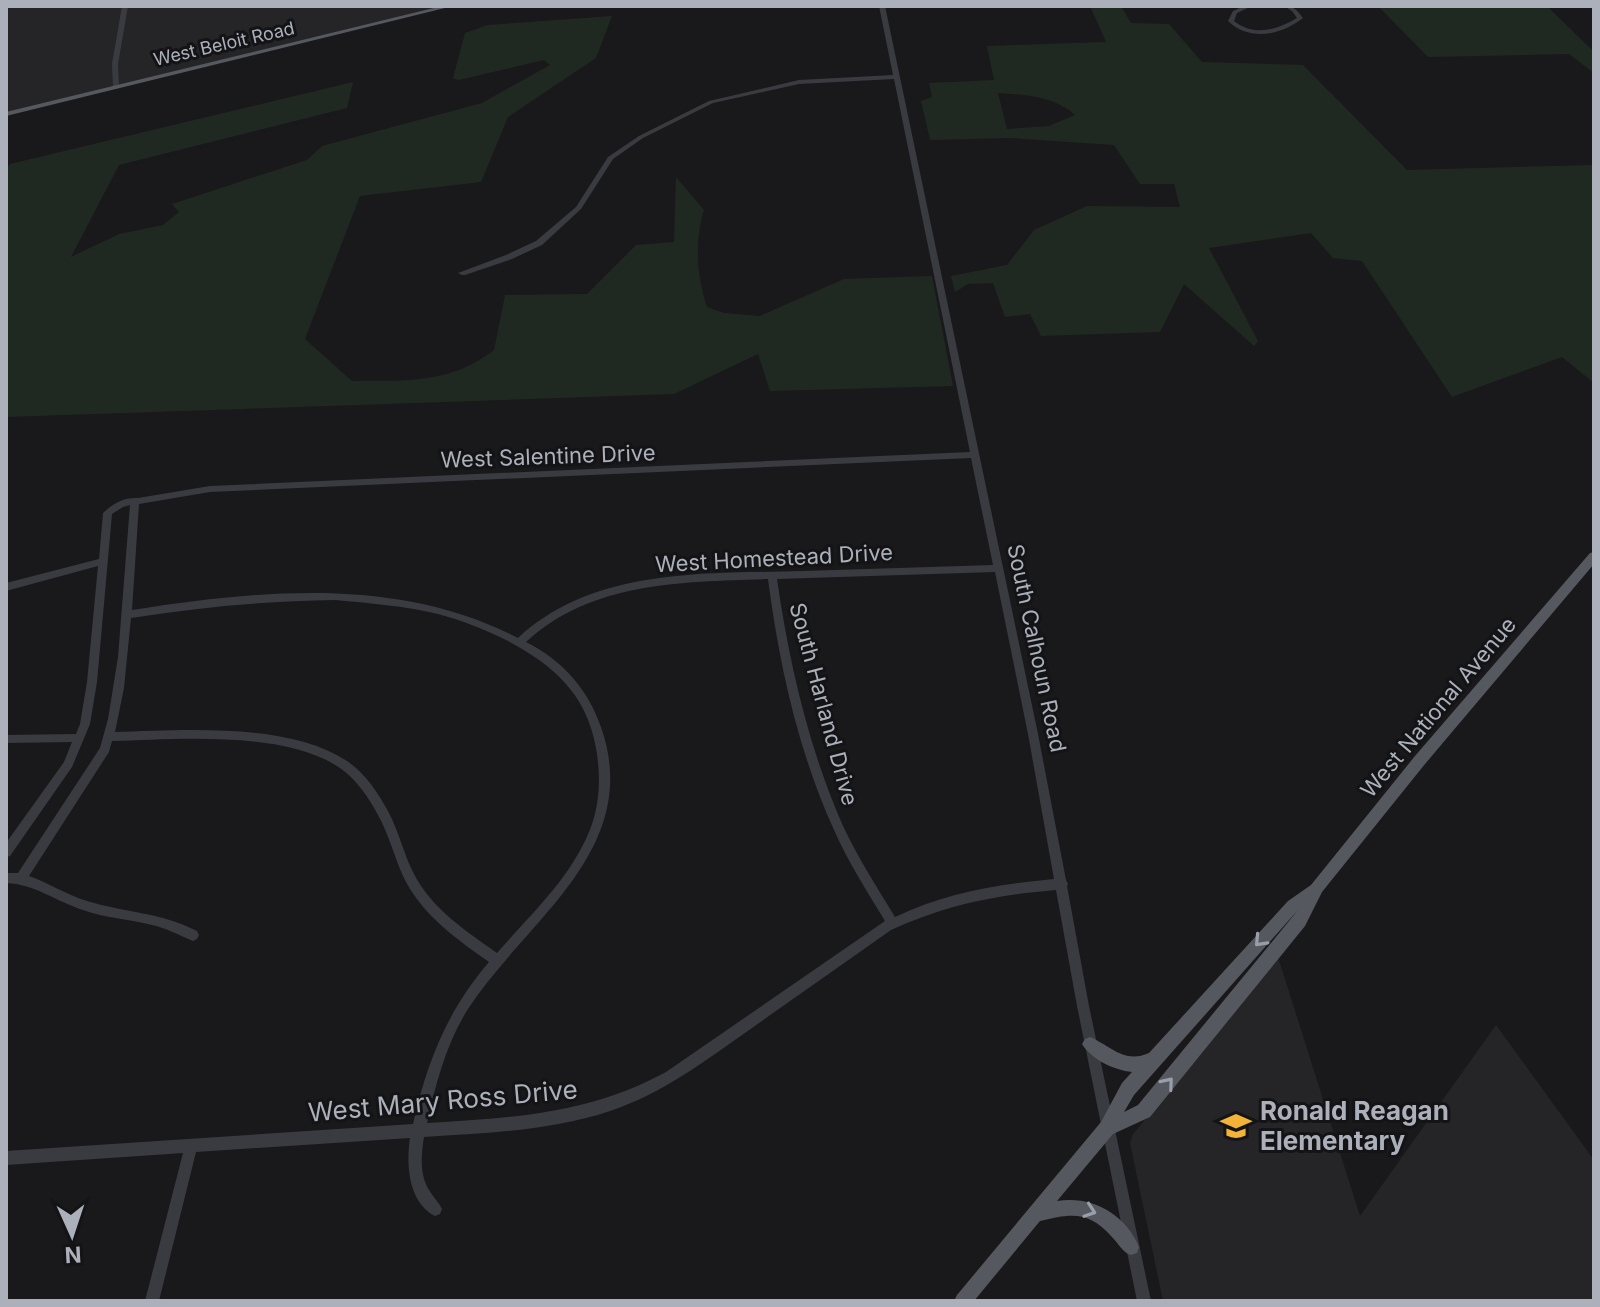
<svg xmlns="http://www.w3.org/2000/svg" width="1600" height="1307" font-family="Inter,sans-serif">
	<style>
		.built { fill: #252528 }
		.green { fill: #202921; fill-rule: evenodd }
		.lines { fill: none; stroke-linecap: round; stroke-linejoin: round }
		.minor { fill: #3a3b40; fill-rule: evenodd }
		.major { fill: #56585f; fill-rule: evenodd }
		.oneway { stroke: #9a9ea8 }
		.labels { text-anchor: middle; stroke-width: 6; stroke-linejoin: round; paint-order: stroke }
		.far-street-label { font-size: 18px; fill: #abb0ba; stroke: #141416 }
		.street-label { font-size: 22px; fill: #abb0ba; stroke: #141416 }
		.near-street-label { font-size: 26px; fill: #abb0ba; stroke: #141416 }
		.near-poi-label { font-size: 26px; font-weight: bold; fill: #abb0ba; stroke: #141416; text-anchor: start }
	</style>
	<rect width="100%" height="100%" fill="#19191b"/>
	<!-- built -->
	<path class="built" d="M 6,6 L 449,6 L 6,114 Z
		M 1277,954 L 1360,1216 L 1496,1025 L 1594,1160 L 1594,1301 L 1163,1301 L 1130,1143 L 1133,1134 L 1207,1047 Z"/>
	<!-- green -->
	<path class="green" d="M 1090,6 L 1121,6 L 1131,23 L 1169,24 L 1202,62 L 1303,65 L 1407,170 L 1594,165 L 1594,383 L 1562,357 L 1452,397 L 1362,261 L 1333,258 L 1311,233 L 1209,248 L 1258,341 L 1254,346 L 1184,284 L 1160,332 L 1041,336 L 1030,314 L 1005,317 L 993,283 L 968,284 L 955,292 L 951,276 L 1007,265 L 1034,230 L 1087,206 L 1180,207 L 1174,184 L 1140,184 L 1114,145 L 1009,138 L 930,140 L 921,101 L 932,97 L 929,83 L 994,80 L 987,46 L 1106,42 ZM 998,93 C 1026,95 1054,96 1075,115 L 1049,126 L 1007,129 Z
		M 1378,6 L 1547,6 L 1594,52 L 1594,73 L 1569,54 L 1428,57 Z
		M 612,16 L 596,58 L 508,117 L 481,182 L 360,196 L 305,339 L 352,381 C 406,380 449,385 494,350 L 505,295 L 587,294 L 636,245 L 674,242 L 676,177 L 704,210 C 694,241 697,277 707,307 L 724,313 L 760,316 L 844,279 L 932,276 L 953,386 L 770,391 L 758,354 L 674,394 L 6,417 L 6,168 L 10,164 L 353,82 L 347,108 L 119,165 L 71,257 L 119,234 L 163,225 L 179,212 L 172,204 L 307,160 L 322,146 L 482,103 L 550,65 L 544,60 L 459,80 L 453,78 L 465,33 L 488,25 Z"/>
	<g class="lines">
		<!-- minor -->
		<path class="minor" d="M 122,6 L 128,6 L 118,64 L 119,87 L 116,89 L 113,87 L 112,64 Z
			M 879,6 L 885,6 L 1038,734 L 1066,880 L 1068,884 L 1067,886 L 1089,1006 L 1151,1301 L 1137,1301 L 1077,1006 L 1056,890 C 996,895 946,905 891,930 C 845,963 798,995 752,1028 C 706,1060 664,1093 610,1111 C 550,1131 486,1133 424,1137 C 421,1156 419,1177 431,1193 C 435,1199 439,1203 442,1209 L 440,1214 L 435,1216 C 408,1202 406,1164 410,1138 L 196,1152 L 159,1301 L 145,1301 L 183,1153 L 6,1165 L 6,1151 L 413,1124 C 427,1062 447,1011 489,962 C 458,940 425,917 406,882 C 395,861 390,836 378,815 C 369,798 356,779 340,768 C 285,730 177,739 112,741 L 109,752 L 29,876 C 49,883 67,895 87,901 C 126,913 160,912 197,931 L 199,935 L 197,939 L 193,941 C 179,935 166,928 152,925 C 129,919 105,918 83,910 C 57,902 35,884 6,883 L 6,873 L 18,873 L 100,748 L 108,719 L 118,657 L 130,505 L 123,507 L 112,514 L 97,682 L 90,724 L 72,767 L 10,856 L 6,857 L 6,843 L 64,762 L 72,742 L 6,743 L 6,735 L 76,734 L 80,724 L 87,682 L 98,566 L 6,591 L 6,583 L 99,559 L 103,513 C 113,503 125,497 138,498 L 210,486 L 970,452 L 894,79 L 799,84 L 713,103 L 643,138 L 613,159 L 581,209 L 542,245 L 512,259 L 465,275 L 462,275 L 458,273 L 506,255 L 536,241 L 576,207 L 608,157 L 639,136 L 709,101 L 799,80 L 893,75 ZM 971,458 L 993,565 C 930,567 867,569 803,571 C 706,574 595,567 518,638 C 399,576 260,590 132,610 L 139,504 L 210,492 ZM 995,572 L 1028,734 L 1054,879 C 999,884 945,893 895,917 C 877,887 858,858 843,826 C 809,749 789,663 777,579 ZM 768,579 C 779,664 798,751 834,830 C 848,862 867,891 885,921 L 666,1072 C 589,1114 512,1118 427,1123 C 436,1083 446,1044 468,1009 C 526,920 644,850 601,727 C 588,689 562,660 526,642 C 592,581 683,582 768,579 ZM 335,600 C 369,603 404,606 438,614 C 461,620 484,629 506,640 C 553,665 586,693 596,748 C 601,776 600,806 589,832 C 569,880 530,915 497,953 C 466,931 432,909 414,874 C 404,855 399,832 389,813 C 379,794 365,773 347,761 C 288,722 183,730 115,732 L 124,688 L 131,618 C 199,607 266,601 335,600 Z
			M 1244,6 L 1252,6 L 1237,13 L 1234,21 C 1254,37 1277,30 1297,18 L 1292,11 L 1284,6 C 1294,6 1297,10 1303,18 C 1281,35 1250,42 1228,21 L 1233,11 Z"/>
		<!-- major -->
		<path class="major" d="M 442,6 L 453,6 L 6,116 L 6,112 Z
			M 1594,552 L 1594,564 L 1425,764 L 1322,892 L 1305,926 L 1150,1117 L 1113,1134 L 1057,1201 C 1091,1195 1126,1214 1139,1247 L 1137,1253 L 1131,1255 C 1122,1252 1119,1244 1112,1237 C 1089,1211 1072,1213 1040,1221 L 974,1301 L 954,1301 L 957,1295 L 1101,1122 L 1122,1083 L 1132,1072 C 1114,1070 1092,1060 1082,1044 L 1085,1039 L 1090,1037 C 1111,1046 1124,1064 1149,1053 L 1288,901 L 1311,885 L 1415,756 L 1590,553 ZM 1298,910 L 1138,1105 L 1124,1112 L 1134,1095 Z"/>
	</g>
	<!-- one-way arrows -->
	<defs><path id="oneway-chevron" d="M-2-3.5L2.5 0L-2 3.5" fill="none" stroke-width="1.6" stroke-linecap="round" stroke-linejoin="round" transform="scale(2)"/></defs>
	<g class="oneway">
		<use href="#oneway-chevron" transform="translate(1260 941) rotate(133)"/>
		<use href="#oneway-chevron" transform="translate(1168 1083) rotate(-50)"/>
		<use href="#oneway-chevron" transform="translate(1090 1211) rotate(19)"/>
	</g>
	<!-- icons -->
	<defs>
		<g id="school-bare" transform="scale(2.4)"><path d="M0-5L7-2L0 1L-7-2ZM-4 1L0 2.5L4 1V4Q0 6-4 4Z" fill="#f3b339" stroke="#141416" stroke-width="2.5" paint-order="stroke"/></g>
	</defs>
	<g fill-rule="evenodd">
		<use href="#school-bare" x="1236" y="1126"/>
	</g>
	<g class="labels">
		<!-- far-street labels -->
		<g class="far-street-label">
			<text transform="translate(224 44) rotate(-13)" y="6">West Beloit Road</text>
		</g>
		<!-- street labels -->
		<g class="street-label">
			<text transform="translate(548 456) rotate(-2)" y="8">West Salentine Drive</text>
			<text transform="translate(774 558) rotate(-3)" y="8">West Homestead Drive</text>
			<text transform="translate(1037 648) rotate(78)" y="8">South Calhoun Road</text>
			<text transform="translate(824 704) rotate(75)" y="8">South Harland Drive</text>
			<text transform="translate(1438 707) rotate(-50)" y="8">West National Avenue</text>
		</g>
		<!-- near-street labels -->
		<g class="near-street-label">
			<text transform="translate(443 1101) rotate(-5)" y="9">West Mary Ross Drive</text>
		</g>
		<!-- near-poi labels -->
		<g class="near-poi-label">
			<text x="1260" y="1120">Ronald Reagan<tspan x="1260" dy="30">Elementary</tspan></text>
		</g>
	</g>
	<!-- border -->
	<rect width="1600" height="1307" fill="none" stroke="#abb0ba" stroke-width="16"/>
	<!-- north arrow -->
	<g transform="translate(72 1235) rotate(177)" stroke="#141416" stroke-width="6" paint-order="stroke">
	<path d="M0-6L14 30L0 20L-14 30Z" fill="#abb0ba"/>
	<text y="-12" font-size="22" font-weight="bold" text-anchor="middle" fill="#abb0ba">N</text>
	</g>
</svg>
